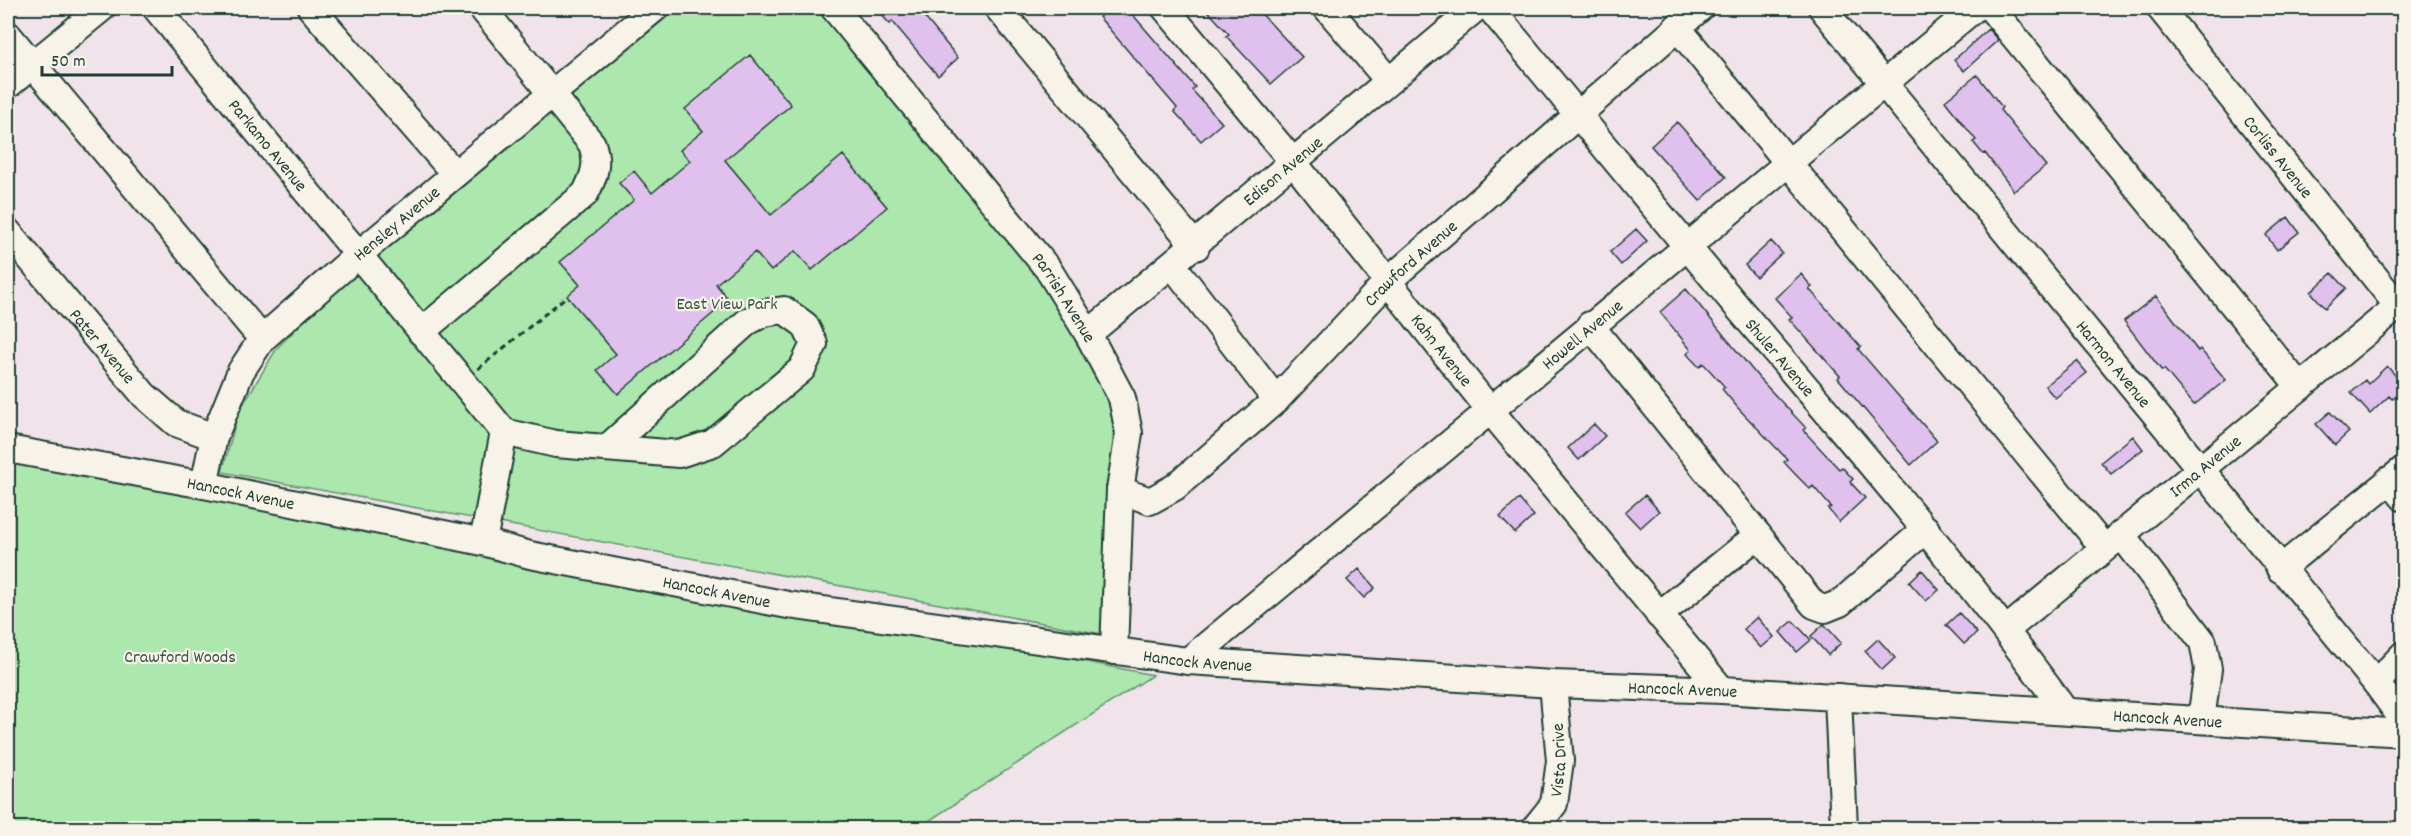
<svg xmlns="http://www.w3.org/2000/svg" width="2411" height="836" font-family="Dekko,sans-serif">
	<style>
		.green { fill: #ace7ad; stroke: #669270; stroke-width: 1.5 }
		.building { fill: #e0c1ee; stroke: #1f3d34; stroke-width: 1.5 }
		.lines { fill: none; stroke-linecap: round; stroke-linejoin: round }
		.minor-casing { stroke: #1f3d34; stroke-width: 30 }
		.path { stroke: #1f3d34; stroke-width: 3; stroke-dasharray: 6 4.5; stroke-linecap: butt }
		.minor { stroke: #f7f3e8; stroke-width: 26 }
		.labels { text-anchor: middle; stroke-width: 4.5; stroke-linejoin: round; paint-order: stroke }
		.street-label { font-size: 18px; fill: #1f3d34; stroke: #f7f3e8 }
		.park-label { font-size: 18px; fill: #345646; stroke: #f7f3e8 }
	</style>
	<rect width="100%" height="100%" fill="#f0e4ea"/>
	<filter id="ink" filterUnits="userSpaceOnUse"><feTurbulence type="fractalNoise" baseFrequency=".0167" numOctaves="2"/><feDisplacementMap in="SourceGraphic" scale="12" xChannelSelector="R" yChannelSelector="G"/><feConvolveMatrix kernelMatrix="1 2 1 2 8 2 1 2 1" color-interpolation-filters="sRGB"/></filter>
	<g filter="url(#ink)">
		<!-- green -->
		<path class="green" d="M 678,8 L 820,8 L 1038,277 L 1109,396 L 1115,440 L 1102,634 L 222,472 L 239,411 L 277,348 L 326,299 Z
			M 8,449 L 1153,675 L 918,828 L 8,828 Z"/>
		<!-- building -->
		<path class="building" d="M 875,8 L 917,8 L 958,58 L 938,76 L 892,21 L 890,24 Z
			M 1110,8 L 1127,8 L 1195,87 L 1192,90 L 1222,123 L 1201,141 L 1174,111 L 1177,108 L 1099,17 Z
			M 1205,8 L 1256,8 L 1302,57 L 1271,84 L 1226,36 L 1229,34 Z
			M 1988,29 L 1998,40 L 1964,71 L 1954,60 Z
			M 750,55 L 791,105 L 725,160 L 771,215 L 843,155 L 887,207 L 812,270 L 795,251 L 771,271 L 755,252 L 716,284 L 729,300 L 618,394 L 597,370 L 616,354 L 567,296 L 580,285 L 560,262 L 634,200 L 619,183 L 634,171 L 652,193 L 690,161 L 680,150 L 703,131 L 685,109 Z
			M 1977,75 L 2002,107 L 2000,110 L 2046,166 L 2014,191 L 1985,153 L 1983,154 L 1973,142 L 1976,140 L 1945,101 Z
			M 1677,122 L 1726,177 L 1700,201 L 1651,146 Z
			M 2288,217 L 2299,232 L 2277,250 L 2266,235 Z
			M 1636,229 L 1647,241 L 1621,265 L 1610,252 Z
			M 1771,241 L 1782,253 L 1756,277 L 1745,265 Z
			M 2332,273 L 2346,288 L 2325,308 L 2311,292 Z
			M 1801,274 L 1812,287 L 1809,289 L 1861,347 L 1858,349 L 1937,441 L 1911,465 L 1838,378 L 1840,376 L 1789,319 L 1792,317 L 1775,298 Z
			M 1686,289 L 1759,378 L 1806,428 L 1803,430 L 1839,469 L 1842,467 L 1853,479 L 1850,482 L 1865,498 L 1839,522 L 1828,509 L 1831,507 L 1813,486 L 1810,489 L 1795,474 L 1784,462 L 1787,459 L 1738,408 L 1722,389 L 1725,387 L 1703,363 L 1699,367 L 1687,354 L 1691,350 L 1660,312 Z
			M 2156,296 L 2198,351 L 2200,349 L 2226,380 L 2194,405 L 2164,369 L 2162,371 L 2124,321 Z
			M 2077,361 L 2087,373 L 2055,398 L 2045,386 Z
			M 2387,366 L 2403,384 L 2403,389 L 2392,399 L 2389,396 L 2370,414 L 2351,393 L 2365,380 L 2368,384 Z
			M 2330,412 L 2349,432 L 2335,445 L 2316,424 Z
			M 1594,424 L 1605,436 L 1579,460 L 1568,448 Z
			M 2133,436 L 2143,449 L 2111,474 L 2101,462 Z
			M 1645,495 L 1659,511 L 1640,528 L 1625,512 Z
			M 1519,499 L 1534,516 L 1515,533 L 1500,517 Z
			M 1359,569 L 1375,588 L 1364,598 L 1347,580 Z
			M 1922,570 L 1939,590 L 1926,601 L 1909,582 Z
			M 1959,613 L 1977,633 L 1964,644 L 1946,625 Z
			M 1757,617 L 1774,637 L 1761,648 L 1744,629 Z
			M 1793,621 L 1811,640 L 1797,652 L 1780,632 Z
			M 1824,624 L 1841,643 L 1828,655 L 1811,636 Z
			M 1878,639 L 1895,658 L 1882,670 L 1865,651 Z"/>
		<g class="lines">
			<!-- minor casing -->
			<g class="minor-casing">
				<g id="minor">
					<path id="s1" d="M 156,8 L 504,432 L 483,542"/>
					<path d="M 311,8 L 455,174"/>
					<path id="s2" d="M 834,8 L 1048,269 L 1088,334 L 1122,398 L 1129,433 L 1120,490 L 1114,651"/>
					<path d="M 998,8 L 1196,247"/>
					<path id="s3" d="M 1165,8 L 1294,163 L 1489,409 L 1722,690"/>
					<path d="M 1327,8 L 1388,80"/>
					<path id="s4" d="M 1490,8 C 1573,108 1656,210 1740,310 C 1852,441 1964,571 2065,711"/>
					<path id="s5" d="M 1822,8 L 2376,683 L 2404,721"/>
					<path d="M 1991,8 L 2300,387"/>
					<path id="s6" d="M 2160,8 L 2398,306"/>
					<path d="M 1677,27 L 2104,548"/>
					<path d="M 8,35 L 262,339"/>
					<path d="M 8,85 L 102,8"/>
					<path id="s7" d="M 8,232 L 144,395 L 176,423 L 214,437"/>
					<path d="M 1172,264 L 1276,400"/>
					<path d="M 1590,325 L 1814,605 L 1825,609 L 1840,603 L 1926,529"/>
					<path d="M 421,332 L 585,194 C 594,177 599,164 592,144 L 482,8"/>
					<path id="s8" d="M 1088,334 L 1476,8"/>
					<path d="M 504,432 L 556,444 L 679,454 L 713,443 L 802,369 L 814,344 L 805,325 L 784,310 L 764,313 L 747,322 L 607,448"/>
					<path id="s9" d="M 8,449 L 204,485 L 483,542 L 530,555 L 788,605 L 1188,661 L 1553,684 L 1722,690 L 2404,733"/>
					<path d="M 2389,480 L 2404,498"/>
					<path id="s10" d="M 204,485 L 214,437 L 241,371 L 262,339 L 359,254 L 655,8"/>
					<path id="s11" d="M 1120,490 L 1150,501 L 1175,487 L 1276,400 L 1387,282 L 1700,8"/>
					<path d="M 2121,534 L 2203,642 L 2208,669 L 2201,720"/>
					<path d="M 2280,569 L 2404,469"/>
					<path d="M 1659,615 L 1758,535"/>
					<path id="s12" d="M 2006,630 L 2404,301"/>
					<path id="s13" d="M 1188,661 L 1975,8"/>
					<path d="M 2376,683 L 2404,654"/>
					<path d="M 1838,697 L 1844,828"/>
					<path id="s14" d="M 1535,828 L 1554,804 L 1560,761 L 1553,684"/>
				</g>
			</g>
			<!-- path -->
			<path class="path" d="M 478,369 L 567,296"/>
			<!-- minor -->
			<use href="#minor" class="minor"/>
		</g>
	</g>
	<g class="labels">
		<!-- street labels -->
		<g class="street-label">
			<text dy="6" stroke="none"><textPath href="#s1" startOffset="177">Parkamo Avenue</textPath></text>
			<text dy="6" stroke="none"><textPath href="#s6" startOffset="190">Corliss Avenue</textPath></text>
			<text dy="6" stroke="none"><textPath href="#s8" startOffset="254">Edison Avenue</textPath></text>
			<text dy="6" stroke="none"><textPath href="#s10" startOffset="336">Hensley Avenue</textPath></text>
			<text dy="6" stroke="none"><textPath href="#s11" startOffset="386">Crawford Avenue</textPath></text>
			<text dy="6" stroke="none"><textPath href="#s2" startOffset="370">Parrish Avenue</textPath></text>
			<text dy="6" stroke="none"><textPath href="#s13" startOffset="512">Howell Avenue</textPath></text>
			<text dy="6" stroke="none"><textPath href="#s7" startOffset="148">Pater Avenue</textPath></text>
			<text dy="6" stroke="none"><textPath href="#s3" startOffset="440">Kahn Avenue</textPath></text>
			<text dy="6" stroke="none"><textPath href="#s4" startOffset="454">Shuler Avenue</textPath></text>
			<text dy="6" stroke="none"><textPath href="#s5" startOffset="460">Harmon Avenue</textPath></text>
			<text dy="6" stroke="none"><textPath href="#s12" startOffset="258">Irma Avenue</textPath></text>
			<text dy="6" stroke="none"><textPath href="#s9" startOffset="237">Hancock Avenue</textPath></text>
			<text dy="6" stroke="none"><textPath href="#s9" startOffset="723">Hancock Avenue</textPath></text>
			<text dy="6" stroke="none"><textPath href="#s9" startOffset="1209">Hancock Avenue</textPath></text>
			<text dy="6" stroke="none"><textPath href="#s9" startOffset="1695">Hancock Avenue</textPath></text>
			<text dy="6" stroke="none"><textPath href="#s9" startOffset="2181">Hancock Avenue</textPath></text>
			<text dy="6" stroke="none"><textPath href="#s14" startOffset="75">Vista Drive</textPath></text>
		</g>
		<!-- park labels -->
		<g class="park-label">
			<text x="727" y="309">East View Park</text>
			<text x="180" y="662">Crawford Woods</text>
		</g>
	</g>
	<!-- margin -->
	<rect width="2411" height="836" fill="none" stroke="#f7f3e8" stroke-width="30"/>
	<rect x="15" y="15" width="2381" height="806" fill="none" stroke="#1f3d34" stroke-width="2" filter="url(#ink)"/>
	<!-- scale -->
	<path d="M42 66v9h130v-9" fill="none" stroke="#1f3d34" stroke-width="3"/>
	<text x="51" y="66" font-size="18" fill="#1f3d34" stroke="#f7f3e8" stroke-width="4.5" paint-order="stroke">50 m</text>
</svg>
